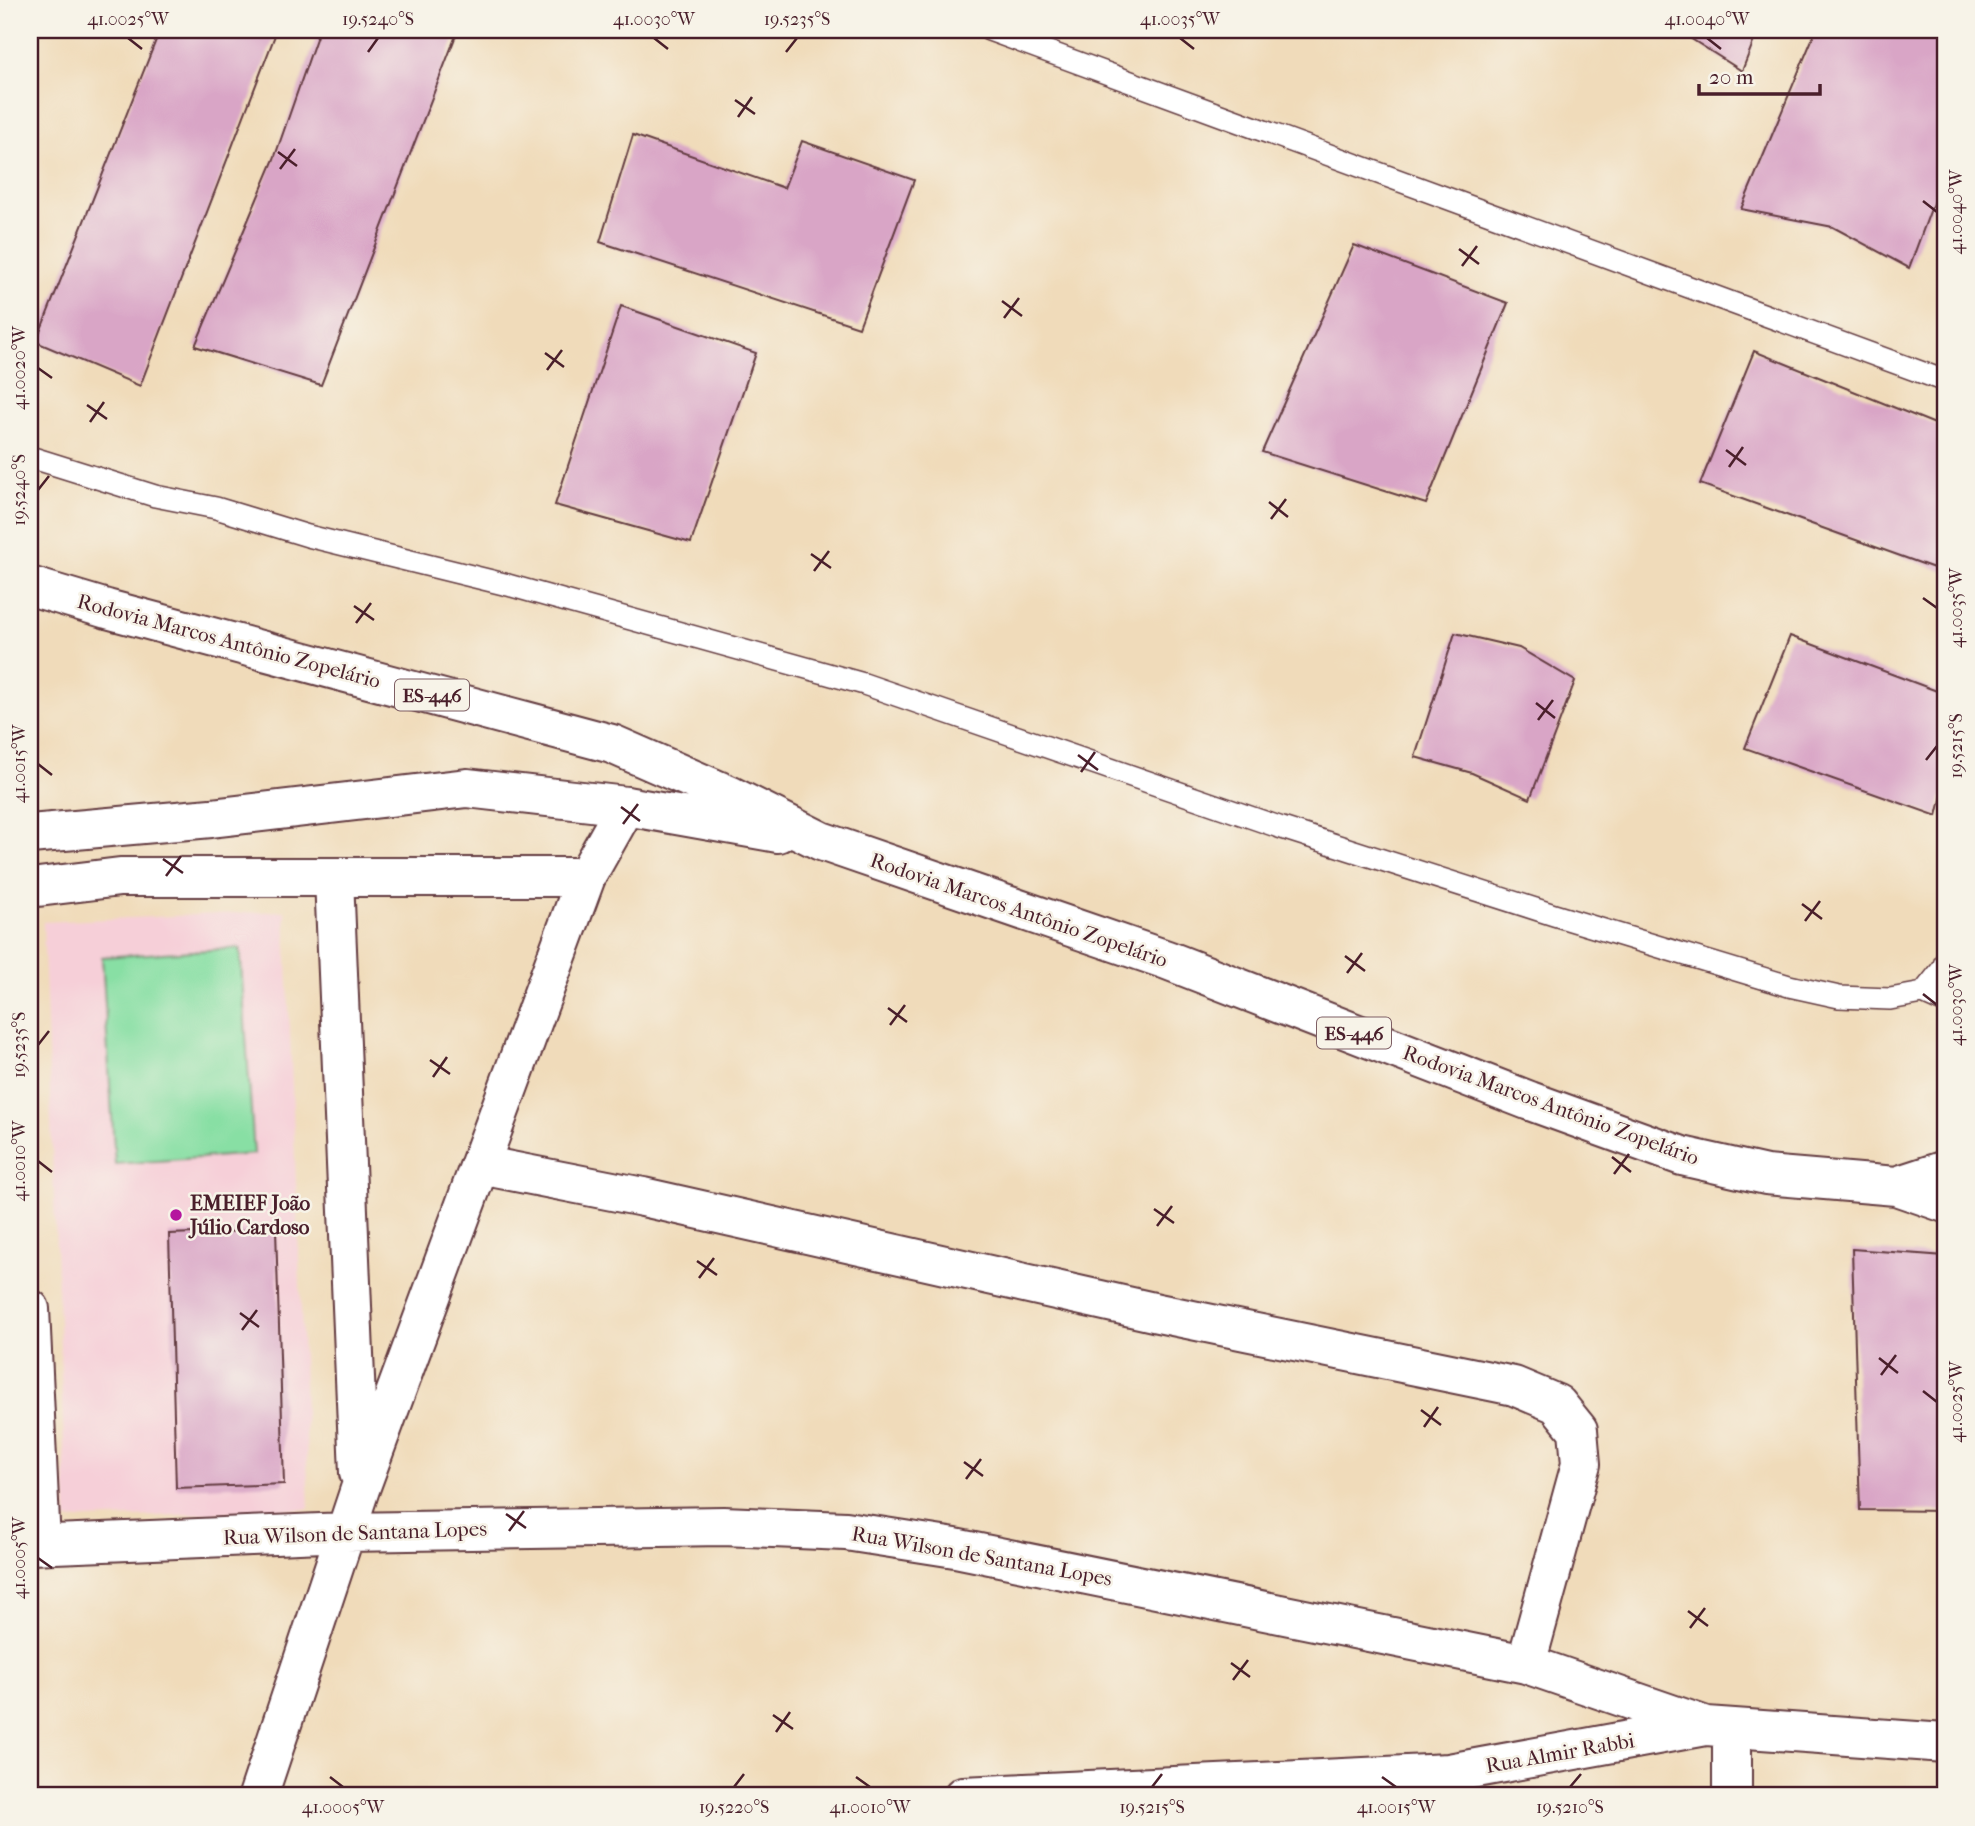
<svg xmlns="http://www.w3.org/2000/svg" width="1975" height="1826" font-family="'IM FELL French Canon',serif">
	<style>
		.built { fill: #f6cfd8 }
		.green { fill: #88dfa4; stroke: #697f68; stroke-width: 2 }
		.building { fill: #d9a5c6 }
		.lines { fill: none; stroke-linecap: round; stroke-linejoin: round }
		.service-casing { stroke: #633b40; stroke-width: 24 }
		.minor-casing { stroke: #633b40; stroke-width: 42 }
		.primary-casing { stroke: #633b40; stroke-width: 42 }
		.service { stroke: #fff; stroke-width: 21 }
		.minor { stroke: #fff; stroke-width: 38 }
		.primary { stroke: #fff; stroke-width: 38 }
		.ticks { fill: none; stroke: #4a1f2b; stroke-width: 2.5 }
		.poi-dot { fill: #b5179e; stroke: #f7f3e8; stroke-width: 2.5 }
		.labels { text-anchor: middle; stroke-width: 5; stroke-linejoin: round; paint-order: stroke }
		.shield { fill: #f7f3e8; stroke: #7e5f64; stroke-width: 2 }
		.shield-label { font-size: 19px; font-weight: bold; fill: #4a1f2b }
		.street-label { font-size: 21px; fill: #4a1f2b; stroke: #f7f3e8 }
		.poi-label { font-size: 21px; font-weight: bold; fill: #4a1f2b; stroke: #f7f3e8; text-anchor: start }
		.neatline { fill: none; stroke: #4a1f2b; stroke-width: 2.5 }
		.ticks-label { font-size: 18px; text-anchor: middle; fill: #4a1f2b }
	</style>
	<rect width="100%" height="100%" fill="#f7f3e8"/>
	<filter id="ink" filterUnits="userSpaceOnUse"><feTurbulence type="fractalNoise" baseFrequency=".0143" numOctaves="2"/><feDisplacementMap in="SourceGraphic" scale="14" xChannelSelector="R" yChannelSelector="G"/><feConvolveMatrix kernelMatrix="1 2 1 2 8 2 1 2 1" color-interpolation-filters="sRGB"/></filter>
	<filter id="wash" filterUnits="userSpaceOnUse"><feTurbulence type="fractalNoise" baseFrequency=".00686" numOctaves="4" result="noise"/><feDisplacementMap in="SourceGraphic" scale="28" xChannelSelector="R" yChannelSelector="G"/><feGaussianBlur stdDeviation="1.57" result="paint"/><feColorMatrix in="noise" values="0 0 0 0 0 0 0 0 0 0 0 0 0 0 0 0 0 1.4 0 .05"/><feComposite in="paint" operator="in"/></filter>
	<g filter="url(#wash)">
		<rect width="100%" height="100%" fill="#f0dbba"/>
		<!-- built -->
		<path class="built" d="M 285,911 L 309,1509 L 67,1520 L 43,922 Z"/>
		<!-- green -->
		<path class="green" d="M 240,948 L 254,1154 L 115,1164 L 102,957 Z"/>
		<g id="blocks">
			<!-- building -->
			<path class="building" d="M 160,30 L 277,30 L 140,386 L 36,342 Z
				M 319,30 L 458,30 L 321,385 L 195,346 L 274,159 Z
				M 1654,30 L 1758,30 L 1742,71 L 1685,35 L 1654,32 Z
				M 1816,30 L 1945,30 L 1945,171 L 1909,268 L 1833,227 L 1741,209 Z
				M 633,135 L 784,188 L 802,141 L 914,180 L 859,327 L 600,242 Z
				M 1354,245 L 1508,303 L 1426,504 L 1262,452 Z
				M 621,306 L 756,353 L 691,543 L 555,505 Z
				M 1754,351 L 1945,428 L 1945,572 L 1700,484 Z
				M 1455,633 L 1519,648 L 1575,681 L 1530,799 L 1472,773 L 1415,757 Z
				M 1790,636 L 1945,694 L 1945,783 L 1937,816 L 1745,748 Z
				M 276,1230 L 284,1484 L 176,1488 L 169,1234 Z
				M 1852,1249 L 1945,1256 L 1945,1511 L 1860,1510 Z"/>
		</g>
	</g>
	<g filter="url(#ink)">
		<use href="#blocks" fill-opacity="0" stroke="#633b40" stroke-width="2"/>
		<g class="lines">
			<!-- service casing -->
			<g class="service-casing">
				<path id="service" d="M 989,30 L 1945,381
					M 30,457 L 155,496 L 216,508 L 308,536 L 508,585 L 864,684 L 1279,827 L 1554,915 L 1789,986 L 1839,997 L 1890,999 L 1923,993 L 1943,968 L 1945,962
					M 1923,993 L 1945,1003"/>
			</g>
			<!-- minor casing -->
			<g class="minor-casing">
				<path id="minor" d="M 334,878 L 359,1473
					M 30,888 L 120,877 L 586,877
					M 480,1165 L 643,1197 L 1158,1313 L 1514,1386 L 1557,1404 L 1578,1430 L 1581,1464 L 1526,1664
					M 30,1309 L 41,1544
					M 30,1545 L 346,1532 L 723,1526 L 846,1531 L 955,1548 L 1526,1664 L 1706,1726
					M 258,1796 L 360,1489 L 586,877 L 626,806
					M 963,1796 L 1449,1773 L 1706,1726 L 1945,1743
					M 1732,1796 L 1732,1728"/>
			</g>
			<!-- primary casing -->
			<g class="primary-casing">
				<path id="primary" d="M 30,586 L 107,609 L 612,744 L 731,796 L 821,841 L 1167,960 L 1530,1101 L 1682,1156 L 1766,1175 L 1896,1186 L 1945,1203
					M 30,834 L 211,818 L 467,788 L 626,806 L 778,833
					M 1896,1186 L 1945,1170"/>
			</g>
			<!-- service -->
			<use href="#service" class="service"/>
			<!-- minor -->
			<use href="#minor" class="minor"/>
			<!-- primary -->
			<use href="#primary" class="primary"/>
		</g>
	</g>
	<!-- ticks -->
	<path class="ticks" d="M 128,38 L 142,49M 654,38 L 668,49M 1180,38 L 1194,49M 1707,38 L 1721,49M 368,52 L 378,38M 786,52 L 797,38M 735,100 L 755,114M 738,117 L 752,97M 278,152 L 297,166M 280,169 L 295,149M 1923,201 L 1937,212M 1459,249 L 1479,264M 1462,266 L 1477,246M 1002,301 L 1022,316M 1004,318 L 1019,298M 545,353 L 564,367M 38,368 L 52,378M 547,370 L 562,350M 87,405 L 107,419M 90,422 L 104,402M 1726,450 L 1746,465M 1729,467 L 1743,447M 38,490 L 49,476M 1269,502 L 1288,517M 1271,519 L 1286,499M 811,554 L 831,568M 814,571 L 829,551M 1923,598 L 1937,608M 354,606 L 374,620M 356,623 L 371,603M 1536,703 L 1555,718M 1538,720 L 1553,700M 1078,755 L 1098,770M 1926,760 L 1937,746M 38,764 L 52,775M 1081,772 L 1095,752M 621,807 L 640,821M 623,824 L 638,804M 163,859 L 183,873M 166,876 L 181,856M 1802,904 L 1822,919M 1805,921 L 1820,901M 1345,956 L 1365,971M 1347,973 L 1362,953M 1923,994 L 1937,1005M 888,1008 L 907,1022M 890,1025 L 905,1005M 38,1045 L 49,1031M 430,1060 L 450,1074M 433,1077 L 447,1057M 1612,1157 L 1631,1172M 38,1161 L 52,1172M 1614,1174 L 1629,1154M 1154,1209 L 1174,1223M 1157,1226 L 1172,1206M 697,1261 L 717,1275M 699,1278 L 714,1258M 240,1313 L 259,1327M 242,1330 L 257,1310M 1879,1358 L 1898,1373M 1881,1375 L 1896,1355M 1923,1391 L 1937,1402M 1421,1410 L 1441,1425M 1424,1427 L 1438,1407M 964,1462 L 983,1476M 966,1479 L 981,1459M 506,1514 L 526,1528M 509,1531 L 524,1511M 38,1558 L 52,1568M 1688,1611 L 1708,1626M 1690,1628 L 1705,1608M 1231,1663 L 1250,1677M 1233,1680 L 1248,1660M 773,1715 L 793,1729M 776,1732 L 790,1712M 330,1777 L 343,1787M 856,1777 L 870,1787M 1382,1777 L 1396,1787M 734,1787 L 744,1774M 1152,1787 L 1162,1774M 1570,1787 L 1581,1774"/>
	<!-- markers -->
	<circle class="poi-dot" cx="176" cy="1215" r="7"/>
	<g class="labels">
		<!-- shield labels -->
		<g class="shield">
			<rect x="395" y="679.5" width="74" height="31" rx="5"/>
			<rect x="1317" y="1017.5" width="74" height="31" rx="5"/>
		</g>
		<g class="shield-label">
			<text x="432" y="702">ES-446</text>
			<text x="1354" y="1040">ES-446</text>
		</g>
		<!-- street labels -->
		<g class="street-label">
			<text transform="translate(229 641) rotate(15)" y="7">Rodovia Marcos Antônio Zopelário</text>
			<text transform="translate(1019 910) rotate(19)" y="7">Rodovia Marcos Antônio Zopelário</text>
			<text transform="translate(1551 1105) rotate(20)" y="7">Rodovia Marcos Antônio Zopelário</text>
			<text transform="translate(355 1533) rotate(-2)" y="7">Rua Wilson de Santana Lopes</text>
			<text transform="translate(982 1556) rotate(10)" y="7">Rua Wilson de Santana Lopes</text>
			<text transform="translate(1560 1753) rotate(-10)" y="7">Rua Almir Rabbi</text>
		</g>
		<!-- poi labels -->
		<g class="poi-label">
			<text x="190" y="1210">EMEIEF João<tspan x="190" dy="24">Júlio Cardoso</tspan></text>
		</g>
	</g>
	<!-- margin -->
	<rect width="1975" height="1826" fill="none" stroke="#f7f3e8" stroke-width="77"/>
	<!-- scale -->
	<path d="M1699 84v10h121v-10" fill="none" stroke="#4a1f2b" stroke-width="3.5"/>
	<text x="1709" y="84" font-size="21" fill="#4a1f2b" stroke="#f7f3e8" stroke-width="5" paint-order="stroke">20 m</text>
	<rect x="38" y="38" width="1899" height="1749" class="neatline"/>
	<g class="ticks-label">
		<text x="128" y="25">41.0025°W</text>
		<text x="378" y="25">19.5240°S</text>
		<text x="654" y="25">41.0030°W</text>
		<text x="797" y="25">19.5235°S</text>
		<text x="1180" y="25">41.0035°W</text>
		<text x="1707" y="25">41.0040°W</text>
		<text transform="translate(1956 212) rotate(-90)" y="6">41.0040°W</text>
		<text transform="translate(19 368) rotate(-90)" y="6">41.0020°W</text>
		<text transform="translate(19 490) rotate(-90)" y="6">19.5240°S</text>
		<text transform="translate(1956 608) rotate(-90)" y="6">41.0035°W</text>
		<text transform="translate(1956 746) rotate(-90)" y="6">19.5215°S</text>
		<text transform="translate(19 764) rotate(-90)" y="6">41.0015°W</text>
		<text transform="translate(1956 1005) rotate(-90)" y="6">41.0030°W</text>
		<text transform="translate(19 1045) rotate(-90)" y="6">19.5235°S</text>
		<text transform="translate(19 1161) rotate(-90)" y="6">41.0010°W</text>
		<text transform="translate(1956 1402) rotate(-90)" y="6">41.0025°W</text>
		<text transform="translate(19 1558) rotate(-90)" y="6">41.0005°W</text>
		<text x="343" y="1813">41.0005°W</text>
		<text x="734" y="1813">19.5220°S</text>
		<text x="870" y="1813">41.0010°W</text>
		<text x="1152" y="1813">19.5215°S</text>
		<text x="1396" y="1813">41.0015°W</text>
		<text x="1570" y="1813">19.5210°S</text>
	</g>
</svg>
